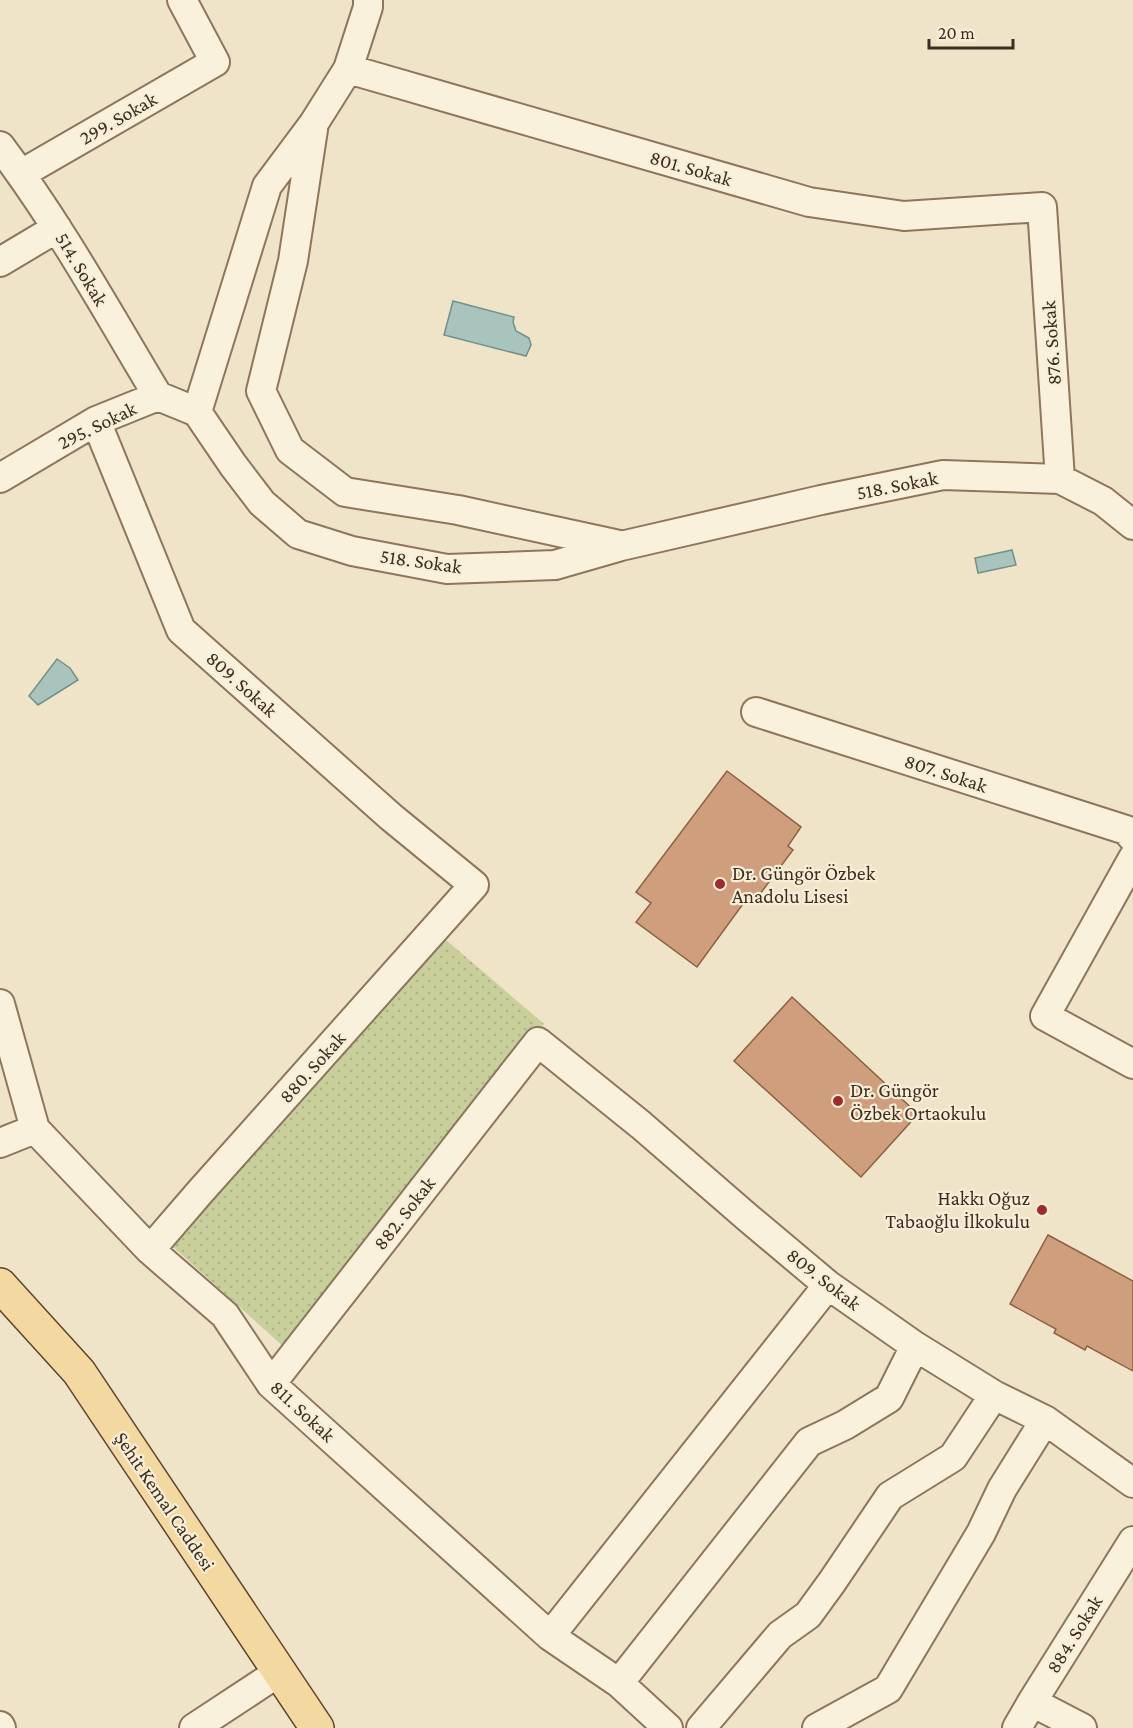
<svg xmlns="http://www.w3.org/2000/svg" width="1133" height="1728" font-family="'Crimson Pro',serif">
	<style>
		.park { fill: url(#park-dots) }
		.water { fill: #a9c4bc; stroke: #6f938a; stroke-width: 1.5 }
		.building { fill: #cf9f7d; stroke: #8d5f41; stroke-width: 1.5 }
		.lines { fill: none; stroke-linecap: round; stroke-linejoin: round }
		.minor-casing { stroke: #8d765c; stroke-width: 32 }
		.major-casing { stroke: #5b4430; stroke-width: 36 }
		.minor { stroke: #faf1dc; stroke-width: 28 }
		.major { stroke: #f3d9a0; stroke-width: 33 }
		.poi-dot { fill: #9e2a2b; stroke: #f7eed8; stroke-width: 2 }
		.labels { text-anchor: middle; stroke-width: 4.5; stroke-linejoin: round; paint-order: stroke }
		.street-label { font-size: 20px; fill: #3d2e20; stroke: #f7eed8 }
		.poi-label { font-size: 20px; fill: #3d2e20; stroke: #f7eed8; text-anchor: start }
	</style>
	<defs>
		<pattern id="park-dots" width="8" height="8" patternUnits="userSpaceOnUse" patternTransform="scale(1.5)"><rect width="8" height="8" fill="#c9cf9b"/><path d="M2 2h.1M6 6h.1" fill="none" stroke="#aeb285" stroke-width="1.8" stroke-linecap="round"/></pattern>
	</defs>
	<rect width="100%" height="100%" fill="#f0e4c8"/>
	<!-- park -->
	<path class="park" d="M 439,934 L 544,1024 L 285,1348 L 171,1245 Z"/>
	<!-- water -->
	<path class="water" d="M 453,301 L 514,317 L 513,322 L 516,331 L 529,338 L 531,345 L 526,356 L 444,335 Z
		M 1012,550 L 1016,565 L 978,573 L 975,558 Z
		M 57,659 L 70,668 L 78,680 L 38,705 L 29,696 Z"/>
	<!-- building -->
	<path class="building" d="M 727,771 L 801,827 L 788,846 L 793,850 L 754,902 L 748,897 L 697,967 L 636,922 L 651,903 L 636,892 Z
		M 792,997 L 918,1114 L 861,1177 L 734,1061 Z
		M 1048,1235 L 1133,1281 L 1133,1371 L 1087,1346 L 1085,1350 L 1054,1333 L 1056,1329 L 1010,1304 Z"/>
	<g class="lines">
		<!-- minor casing -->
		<g class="minor-casing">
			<path id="minor" d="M 348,69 L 809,202 L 904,216 L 1042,207 L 1060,479
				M 314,123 L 293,261 L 261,391 L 290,450 L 345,492 L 458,510 L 619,545
				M 0,146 C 59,224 107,311 158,396
				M 21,174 L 215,62 L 182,0
				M 0,262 L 57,228
				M 197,412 L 233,465 L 262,503 L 298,534 L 352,551 L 447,569 L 555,565 L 621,546 L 821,500 L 943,475 L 1060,479 L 1103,501 L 1133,525
				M 197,412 L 267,186 L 314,123 L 348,69 L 368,7 L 368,0
				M 96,421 L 181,630 L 391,817 L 474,885 L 200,1192 L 150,1250
				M 0,478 L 96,421 L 158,396 L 197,412
				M 756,712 L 1126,830 L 1133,838
				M 1133,858 L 1045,1016 L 1133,1064
				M 0,1004 L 35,1129 L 150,1250 L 225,1315 L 271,1384 L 550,1636 L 619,1683 L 668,1728
				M 0,1143 L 35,1129
				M 271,1384 L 538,1042 L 641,1125 L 747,1217 L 828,1285 L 915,1346 L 994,1395 L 1045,1420 L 1133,1483
				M 550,1636 L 828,1285
				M 619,1683 L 809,1442 L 845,1425 L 889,1398 L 915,1346
				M 1032,1702 L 1082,1728
				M 0,1726 L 1,1728
				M 194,1728 L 279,1672
				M 701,1728 L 780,1635 L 808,1615 L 832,1582 L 890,1496 L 953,1457 L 994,1395
				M 817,1728 L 888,1689 L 981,1533 L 1002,1489 L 1045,1420
				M 1017,1728 L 1032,1702 L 1133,1541"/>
		</g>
		<!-- major casing -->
		<g class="major-casing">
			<path id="major" d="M 0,1285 L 79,1372 L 317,1728"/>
		</g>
		<!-- minor -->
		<use href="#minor" class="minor"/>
		<!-- major -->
		<use href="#major" class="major"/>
	</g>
	<!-- markers -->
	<g class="poi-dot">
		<circle cx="720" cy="884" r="6"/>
		<circle cx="838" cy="1101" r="6"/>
		<circle cx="1042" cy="1210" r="6"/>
	</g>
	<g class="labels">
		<!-- street labels -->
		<g class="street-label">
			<text transform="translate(118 118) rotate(-30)" y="7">299. Sokak</text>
			<text transform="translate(691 168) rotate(16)" y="7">801. Sokak</text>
			<text transform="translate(82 269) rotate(59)" y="7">514. Sokak</text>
			<text transform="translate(1051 343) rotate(-94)" y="7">876. Sokak</text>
			<text transform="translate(97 425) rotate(-26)" y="7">295. Sokak</text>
			<text transform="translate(897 485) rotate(-11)" y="7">518. Sokak</text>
			<text transform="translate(421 561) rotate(8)" y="7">518. Sokak</text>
			<text transform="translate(242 684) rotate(42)" y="7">809. Sokak</text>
			<text transform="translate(946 773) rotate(18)" y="7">807. Sokak</text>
			<text transform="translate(312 1067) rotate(-48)" y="7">880. Sokak</text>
			<text transform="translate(404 1213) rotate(-52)" y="7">882. Sokak</text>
			<text transform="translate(824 1279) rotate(38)" y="7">809. Sokak</text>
			<text transform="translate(303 1411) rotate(43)" y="7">811. Sokak</text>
			<text transform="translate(165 1501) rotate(56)" y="7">Şehit Kemal Caddesi</text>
			<text transform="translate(1074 1634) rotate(-58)" y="7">884. Sokak</text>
		</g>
		<!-- poi labels -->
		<g class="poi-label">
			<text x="732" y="880">Dr. Güngör Özbek<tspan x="732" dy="23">Anadolu Lisesi</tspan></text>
			<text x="850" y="1097">Dr. Güngör<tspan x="850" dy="23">Özbek Ortaokulu</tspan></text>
			<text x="1030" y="1205" text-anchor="end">Hakkı Oğuz<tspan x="1030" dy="23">Tabaoğlu İlkokulu</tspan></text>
		</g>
	</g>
	<!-- scale -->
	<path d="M929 39v9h84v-9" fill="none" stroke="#3d2e20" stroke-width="3"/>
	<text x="938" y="39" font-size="18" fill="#3d2e20" stroke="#f7eed8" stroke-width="4.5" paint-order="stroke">20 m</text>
</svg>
